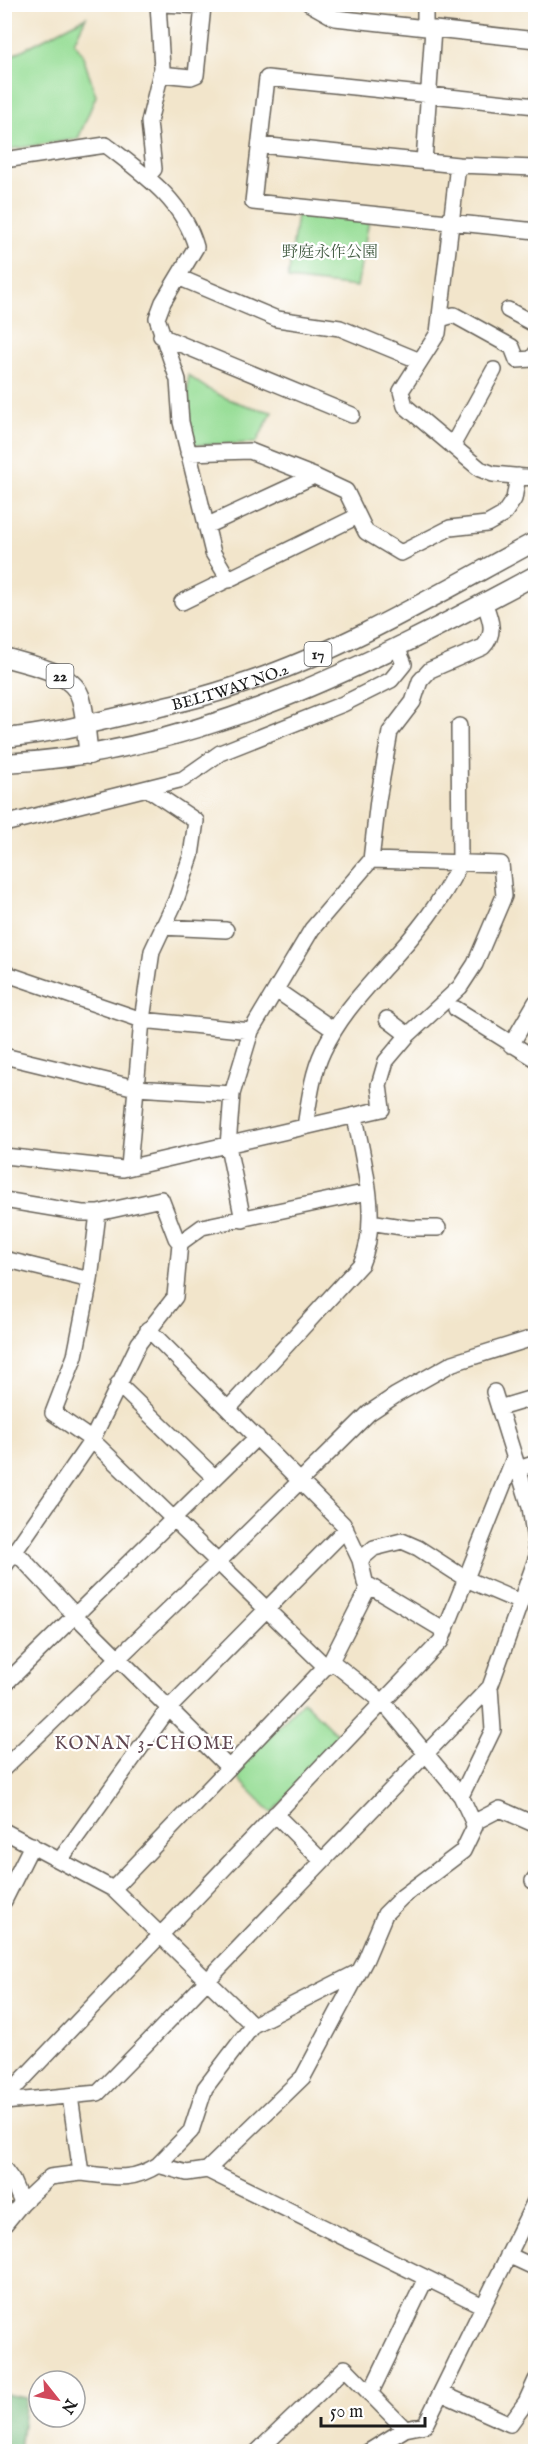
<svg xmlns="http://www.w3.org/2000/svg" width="540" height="2456" font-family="'IM FELL English','Noto Serif JP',serif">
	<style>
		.green { fill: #98de97; stroke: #5a7d5a; stroke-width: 1.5 }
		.forest { fill: #7abd80; stroke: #4b6c4e; stroke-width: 1.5 }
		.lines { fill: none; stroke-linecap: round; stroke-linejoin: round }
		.minor-casing { stroke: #676259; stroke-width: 18 }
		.major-casing { stroke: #676259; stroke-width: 21 }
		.minor { stroke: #fff; stroke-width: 15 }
		.major { stroke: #fff; stroke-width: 18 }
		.labels { text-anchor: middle; stroke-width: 4.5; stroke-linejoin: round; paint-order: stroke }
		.shield { fill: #fff; stroke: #606060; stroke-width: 1.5 }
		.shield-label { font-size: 15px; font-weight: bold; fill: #1c1c1c }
		.park-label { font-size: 16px; fill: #476047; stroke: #fff }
		.street-label { font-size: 16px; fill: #1c1c1c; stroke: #fff }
		.neighbourhood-label { font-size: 18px; letter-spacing: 1.5px; fill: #604751; stroke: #fff }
	</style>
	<rect width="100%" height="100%" fill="#fff"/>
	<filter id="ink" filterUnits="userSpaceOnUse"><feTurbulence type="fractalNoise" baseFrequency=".0167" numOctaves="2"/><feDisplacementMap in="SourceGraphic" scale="12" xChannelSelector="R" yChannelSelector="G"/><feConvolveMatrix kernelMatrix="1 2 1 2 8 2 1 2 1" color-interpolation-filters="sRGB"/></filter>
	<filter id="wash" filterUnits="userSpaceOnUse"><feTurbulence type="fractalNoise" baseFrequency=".008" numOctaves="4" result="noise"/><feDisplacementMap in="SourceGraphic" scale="24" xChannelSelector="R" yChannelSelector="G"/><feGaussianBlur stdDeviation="1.35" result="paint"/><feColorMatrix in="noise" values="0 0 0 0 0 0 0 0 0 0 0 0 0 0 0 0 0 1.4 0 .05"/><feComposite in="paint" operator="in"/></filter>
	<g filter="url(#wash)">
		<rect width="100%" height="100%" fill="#f2e5cb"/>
		<!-- green -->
		<path class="green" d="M 86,17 L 74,42 L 82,53 L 96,96 L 78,139 L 5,150 L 5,59 Z
			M 297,215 L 369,220 L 357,287 L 288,279 Z
			M 188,375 C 214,396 240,405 272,412 L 256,443 L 194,445 L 188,415 Z
			M 303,1701 L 341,1738 L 272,1813 L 233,1773 Z"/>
		<!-- forest -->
		<path class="forest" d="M 5,2394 L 26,2398 L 20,2451 L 5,2451 Z"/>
	</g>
	<g filter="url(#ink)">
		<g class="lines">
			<!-- minor casing -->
			<g class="minor-casing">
				<path id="minor" d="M 310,4 L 335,18 L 536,40
					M 425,4 L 425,28
					M 160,74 L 191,77 L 196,75 L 203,6 L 163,4
					M 536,106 L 267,78 L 253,202 L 536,231
					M 260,145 L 458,165 L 536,168
					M 4,160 L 106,145 C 142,173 183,200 196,247 L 163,302 L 157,318 L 178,380 L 181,422 L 213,553 L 229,580
					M 424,162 L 433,29
					M 458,165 L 438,333 L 401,391 L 405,406 L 480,469 L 493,474 L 536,478
					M 147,177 L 154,169 L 149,122 L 162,68 L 158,4
					M 178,277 L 277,319 L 340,328 L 420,361
					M 508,310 L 536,325
					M 440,319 L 454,315 L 512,347 L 517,360 L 532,359 L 536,353
					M 161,336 L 352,415
					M 452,446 L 494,370
					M 188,453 L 250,451 L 314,476 L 346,491 L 366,532 L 401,553 L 450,528 L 487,524 L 503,515 L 514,499 L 518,476
					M 206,526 L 314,476
					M 182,602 L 358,516
					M 4,824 L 183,779 L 220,753 L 343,704 L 391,680 L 404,664 L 397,647
					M 162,927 L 226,930
					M 4,973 L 142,1020 L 251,1031
					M 276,990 L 334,1030
					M 456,1009 L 536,1059
					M 387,1019 L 408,1035
					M 511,1045 L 536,1002
					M 4,1056 L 136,1088 L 232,1094
					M 305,1127 C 309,1102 312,1074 323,1051 C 339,1017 361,994 385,967 C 415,935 442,902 460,863 L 459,726
					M 4,1156 L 123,1169 L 382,1109 L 379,1085 L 386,1061 L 408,1035 L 460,987 L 475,964 L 504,896 L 501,864 L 371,860
					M 129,1167 L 142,1020 L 152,951 L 176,900 L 191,856 L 196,821 L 148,789
					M 4,1200 L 82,1213 L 98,1213 L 161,1199 L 176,1238 L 180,1243
					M 98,1213 L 90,1280 L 75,1356 L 53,1413 L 92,1440 L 326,1667
					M 243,1220 L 228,1146 L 232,1094 L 251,1031 L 312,929 L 371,860 L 378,800 L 390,732 L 413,702 L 420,681 L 430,670 L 483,647 C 497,633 490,618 484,602
					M 370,1222 L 408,1228 L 438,1228
					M 4,1259 L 90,1280
					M 118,1384 L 215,1478
					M 494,1392 L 530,1507 L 536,1548
					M 499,1408 L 536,1397
					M 228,1409 L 361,1264 C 381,1219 363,1163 355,1116
					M 518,1469 L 536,1463
					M 16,1552 L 75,1615 L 228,1767
					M 360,1560 L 374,1548 L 402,1541 L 418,1548 L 466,1579 L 520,1602
					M 4,1567 L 92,1440 L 139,1343 L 175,1297 L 180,1243 L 202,1227 L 368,1192
					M 365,1583 L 445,1631
					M 4,1685 L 257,1437
					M 4,1768 L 218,1562 L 369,1413 L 396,1395 L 453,1363 L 536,1337
					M 461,1796 L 493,1730 L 490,1687
					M 275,1814 L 322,1861
					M 473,1823 L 500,1809 L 536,1825
					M 4,1831 L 113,1889 L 253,2025
					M 60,1860 L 169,1708 L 346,1529
					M 536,1877 L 533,1881 L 536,1882
					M 113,1889 L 331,1661 L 367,1590 L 360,1560 L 343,1524 L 148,1329
					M 4,1901 L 32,1845
					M 70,2096 L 81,2173 C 112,2176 130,2183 158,2165 L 187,2173 L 207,2170 L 303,2077 L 366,1959 L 385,1914 L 402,1897 L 463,1851 L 475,1826 L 461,1796 L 384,1703 L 331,1661
					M 4,2099 L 441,1641 L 514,1458
					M 4,2102 L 98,2093 L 152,2038 L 490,1687 L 536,1559
					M 158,2165 L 191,2131 L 205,2088 L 253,2025 L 358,1972
					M 4,2169 L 12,2180 L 22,2203
					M 207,2170 L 483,2306
					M 4,2225 L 22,2203 L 50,2177 L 81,2173
					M 508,2255 L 536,2268
					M 441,2393 L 510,2424 L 526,2402 L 536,2380
					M 370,2394 L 426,2278
					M 257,2452 L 345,2368 L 405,2429
					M 368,2452 L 405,2429 L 425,2425 L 536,2199"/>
			</g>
			<!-- major casing -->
			<g class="major-casing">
				<g id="major">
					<path d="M 4,657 C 28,665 74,671 81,699 C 86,716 86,737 89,755"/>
					<path id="s1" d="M 4,738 C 46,734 85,725 126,715 C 166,706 206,697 245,683 C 347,649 441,592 536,541"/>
					<path d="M 4,763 C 196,755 370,664 536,575"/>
				</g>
			</g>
			<!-- minor -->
			<use href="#minor" class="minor"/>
			<!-- major -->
			<use href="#major" class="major"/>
		</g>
	</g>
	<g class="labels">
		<!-- shield labels -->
		<g class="shield">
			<rect x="304.5" y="642" width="27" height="24" rx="4.5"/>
			<rect x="46.5" y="664" width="27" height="24" rx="4.5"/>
		</g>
		<g class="shield-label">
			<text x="318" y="659">17</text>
			<text x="60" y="681">22</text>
		</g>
		<!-- park labels -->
		<g class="park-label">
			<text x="330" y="257">野庭永作公園</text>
		</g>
		<!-- street labels -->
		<g class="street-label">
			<text dy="6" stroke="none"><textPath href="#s1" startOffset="232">BELTWAY NO.2</textPath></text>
		</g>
		<!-- neighbourhood labels -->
		<g class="neighbourhood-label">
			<text x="145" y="1749">KONAN 3-CHOME</text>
		</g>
	</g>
	<!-- margin -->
	<rect width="540" height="2456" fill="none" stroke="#fff" stroke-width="24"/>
	<!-- north arrow -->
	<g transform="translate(57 2399) rotate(121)"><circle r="28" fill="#ffffff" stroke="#a4a4a4" stroke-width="1.5"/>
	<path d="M0-4.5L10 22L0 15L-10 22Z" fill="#d1495b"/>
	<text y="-9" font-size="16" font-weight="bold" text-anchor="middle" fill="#1c1c1c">N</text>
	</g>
	<!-- scale -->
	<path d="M321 2417v9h104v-9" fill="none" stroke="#1c1c1c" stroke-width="3"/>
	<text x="330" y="2417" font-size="18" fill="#1c1c1c" stroke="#ffffff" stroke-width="4.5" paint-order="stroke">50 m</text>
</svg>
